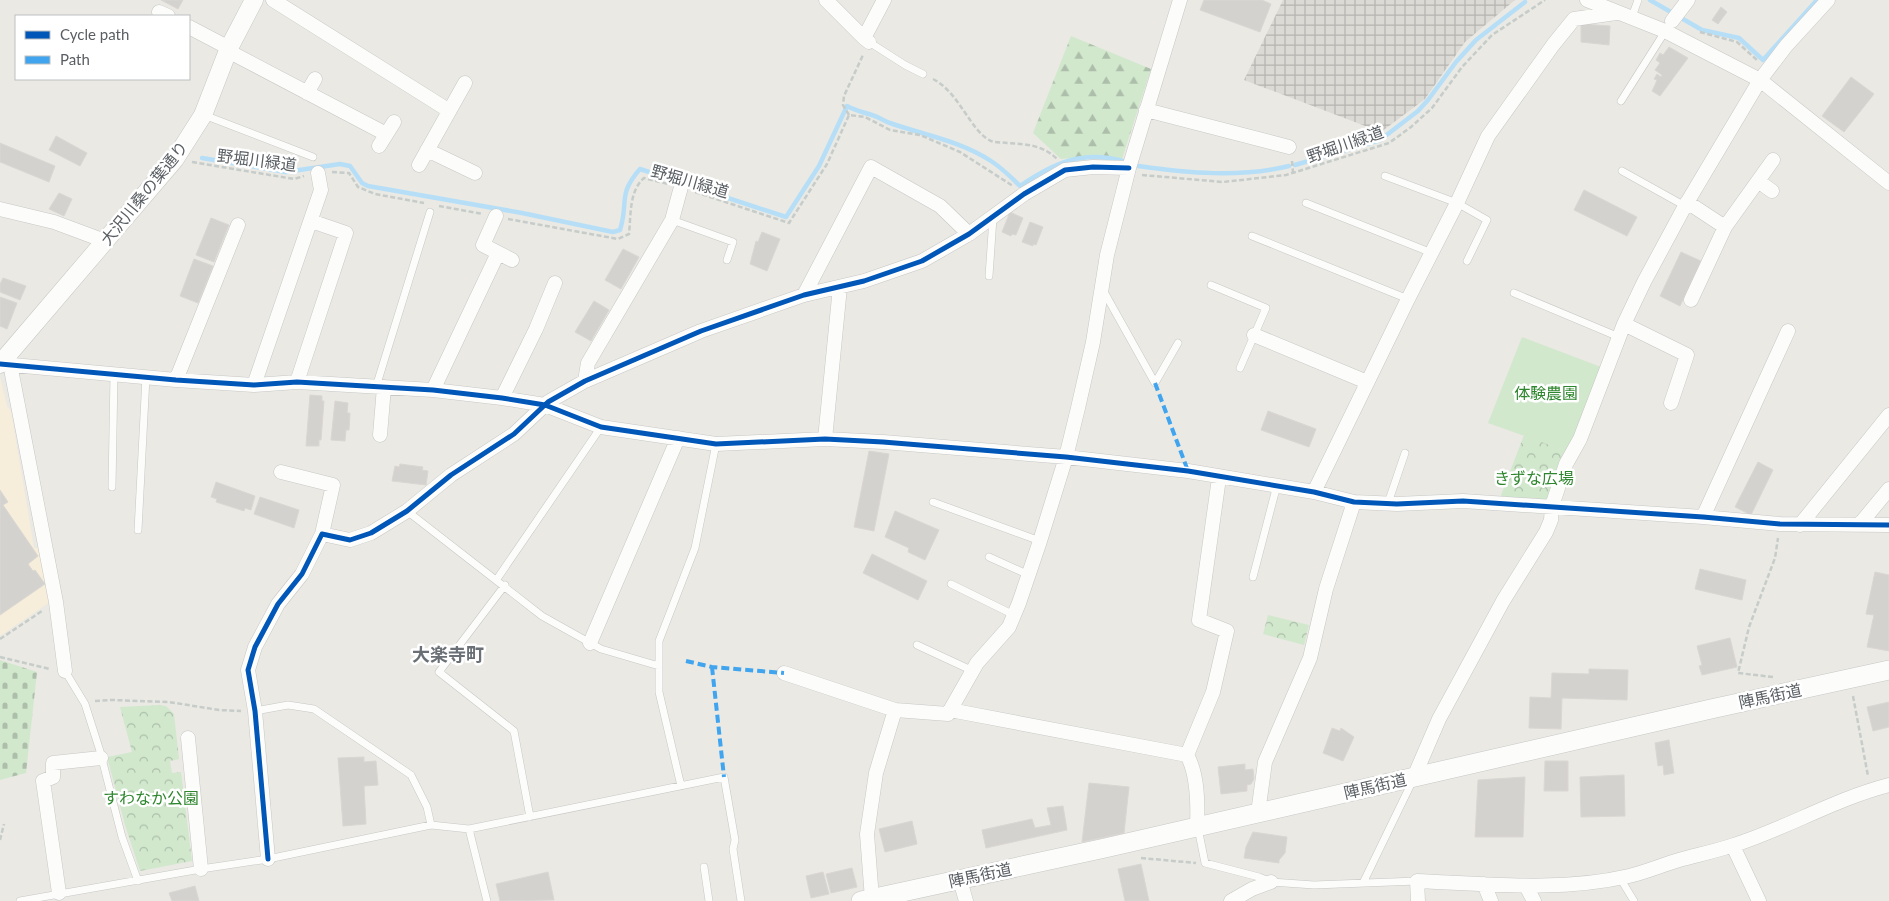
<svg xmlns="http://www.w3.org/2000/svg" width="1889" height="901" font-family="Lato,'Noto Sans JP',sans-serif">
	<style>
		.commercial { fill: #f6eedb }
		.industrial { fill: url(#industrial-grid) }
		.forest { fill: url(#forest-firs) }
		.cemetery { fill: url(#cemetery-stones) }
		.park { fill: url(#park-crowns) }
		.garden { fill: #d1e8cd }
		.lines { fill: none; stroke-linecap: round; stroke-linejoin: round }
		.stream { stroke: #b6dff7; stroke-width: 4.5 }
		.building { fill: #d4d2cf; stroke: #dad7d3 }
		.service-casing { stroke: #c7c7c6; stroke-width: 8 }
		.minor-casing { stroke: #c7c7c6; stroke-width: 15 }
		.tertiary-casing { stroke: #c7c7c6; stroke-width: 19 }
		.secondary-casing { stroke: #c6c7c6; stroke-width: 20 }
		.path { stroke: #c6ccc9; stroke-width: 2.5; stroke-dasharray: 5 2.5; stroke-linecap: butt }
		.service { stroke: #fcfcfb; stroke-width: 7 }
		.minor { stroke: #fcfcfb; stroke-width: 14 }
		.tertiary { stroke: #fcfcfb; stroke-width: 18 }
		.secondary { stroke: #fcfcfb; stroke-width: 19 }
		.quiet { stroke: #40a5ee; stroke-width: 4; stroke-dasharray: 8 4; stroke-linecap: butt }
		.cycleway-casing { stroke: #fff; stroke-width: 8 }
		.cycleway { stroke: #0057b8; stroke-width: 5 }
		.labels { text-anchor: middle; stroke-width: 5; stroke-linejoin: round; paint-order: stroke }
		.street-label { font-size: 16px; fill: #595e63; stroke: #fff }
		.park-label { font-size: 16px; fill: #2e862e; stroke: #fff }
		.neighbourhood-label { font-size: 18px; font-weight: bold; fill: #6a7075; stroke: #fff }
	</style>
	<defs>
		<pattern id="industrial-grid" width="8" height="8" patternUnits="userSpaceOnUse" patternTransform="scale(1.25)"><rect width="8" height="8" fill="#dbdad5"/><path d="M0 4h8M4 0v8" fill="none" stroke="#b5b4b0"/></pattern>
		<pattern id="forest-firs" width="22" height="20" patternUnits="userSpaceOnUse" patternTransform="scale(1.25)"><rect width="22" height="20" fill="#d1e8cd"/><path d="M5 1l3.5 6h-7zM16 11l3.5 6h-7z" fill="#adbfaa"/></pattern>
		<pattern id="cemetery-stones" width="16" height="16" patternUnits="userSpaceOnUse" patternTransform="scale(1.25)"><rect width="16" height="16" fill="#d1e8cd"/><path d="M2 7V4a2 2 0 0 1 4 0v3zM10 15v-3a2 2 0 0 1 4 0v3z" fill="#adbfaa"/></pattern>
		<pattern id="park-crowns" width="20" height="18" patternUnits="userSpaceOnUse" patternTransform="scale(1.25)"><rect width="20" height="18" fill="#d1e8cd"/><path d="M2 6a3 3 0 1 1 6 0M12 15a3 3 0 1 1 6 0" fill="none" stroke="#adbfaa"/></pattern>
	</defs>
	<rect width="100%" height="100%" fill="#eae9e4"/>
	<!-- commercial -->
	<path class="commercial" d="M 0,377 L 7,406 L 11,411 L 34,548 L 38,548 L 50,602 L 0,636 Z"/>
	<!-- industrial -->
	<path class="industrial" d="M 1283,0 L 1515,0 L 1465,42 L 1425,99 L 1381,132 L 1244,80 Z"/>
	<!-- forest -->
	<path class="forest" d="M 1071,36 L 1151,69 L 1122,159 C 1101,154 1082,157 1061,159 L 1033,133 Z"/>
	<!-- cemetery -->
	<path class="cemetery" d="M 0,660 L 37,672 L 26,773 L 0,780 Z"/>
	<!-- park -->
	<path class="park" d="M 1524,435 L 1572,453 L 1552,506 L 1498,503 Z
		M 1268,615 L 1309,625 L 1304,645 L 1263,634 Z
		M 159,705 L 166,706 L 174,714 L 179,759 L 170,761 L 172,773 L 181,772 L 192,861 L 140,871 L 125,825 L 107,757 L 132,752 L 120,707 Z"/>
	<!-- garden -->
	<path class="garden" d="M 1522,337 L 1601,367 L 1572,453 L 1488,423 Z"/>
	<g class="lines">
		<!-- stream -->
		<path class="stream" d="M 1650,0 L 1702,30 L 1739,38 L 1763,60 L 1817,0
			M 202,158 L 286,172 L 340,164 L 350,166 L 362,183 L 368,186 L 522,213 L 613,232 L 620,230 C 629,202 617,195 640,169 L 786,217 L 819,166 L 847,106 C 856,111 863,112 872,115 C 879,117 884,121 890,123 C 924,135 961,141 991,161 C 1002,168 1011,177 1020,186 C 1054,163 1082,150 1123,161
			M 1295,165 L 1380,140 L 1418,111 L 1428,100 L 1456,62 L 1476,40 L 1525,2
			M 1138,166 C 1187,173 1240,178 1289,166"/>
	</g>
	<!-- building -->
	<path class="building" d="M 161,0 L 183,0 L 178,9 Z
		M 1204,0 L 1262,0 L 1271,4 L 1260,32 L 1200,10 Z
		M 1721,7 L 1727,12 L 1718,24 L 1712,20 Z
		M 1581,24 L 1610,26 L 1609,45 L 1581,42 Z
		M 1669,47 L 1688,58 L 1660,96 L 1652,91 L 1655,85 L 1657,80 L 1654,79 L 1657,74 L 1661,77 L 1662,75 L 1655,70 L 1660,63 L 1656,60 L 1660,53 L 1663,55 Z
		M 1851,77 L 1874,94 L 1844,132 L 1822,116 Z
		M 56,136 L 87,153 L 80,166 L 49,150 Z
		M 0,143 L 55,166 L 49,182 L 0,162 Z
		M 1584,190 L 1637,217 L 1627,236 L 1574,210 Z
		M 59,193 L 72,199 L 64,216 L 49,209 Z
		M 1010,212 L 1023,218 L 1016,235 L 1012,234 L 1011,236 L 1002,232 Z
		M 211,218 L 229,225 L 214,262 L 196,255 Z
		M 1030,222 L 1043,227 L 1036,245 L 1033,244 L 1033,246 L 1022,242 Z
		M 762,232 L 780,239 L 767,271 L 750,264 L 756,241 L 758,242 Z
		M 623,249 L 639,257 L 621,289 L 605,280 Z
		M 1681,252 L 1701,261 L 1680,306 L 1660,296 Z
		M 194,259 L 213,266 L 198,303 L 180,296 Z
		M 3,278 L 26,286 L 20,300 L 0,292 L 0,284 Z
		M 0,297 L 17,303 L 7,329 L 0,326 Z
		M 594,301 L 609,310 L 591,341 L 575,332 Z
		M 310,395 L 322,396 L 322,401 L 324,401 L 321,440 L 319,440 L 319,446 L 306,446 Z
		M 335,401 L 348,403 L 347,413 L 350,413 L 349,430 L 346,430 L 345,441 L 331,440 Z
		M 1268,411 L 1316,429 L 1309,447 L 1261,430 Z
		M 869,451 L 889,454 L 874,531 L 854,527 Z
		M 1758,462 L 1773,470 L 1751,515 L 1735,507 Z
		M 400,464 L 423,467 L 422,470 L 428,471 L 426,485 L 392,481 L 395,466 L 399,467 Z
		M 216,482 L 255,496 L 251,510 L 245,508 L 244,511 L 216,502 L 217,499 L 211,497 Z
		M 0,490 L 8,502 L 3,505 L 38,556 L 28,564 L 33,571 L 35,570 L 45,584 L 0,615 Z
		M 260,497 L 299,510 L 294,528 L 254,514 Z
		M 895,511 L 939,530 L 925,560 L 908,552 L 909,548 L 885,537 Z
		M 872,554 L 927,581 L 918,600 L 863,573 Z
		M 1700,569 L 1746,580 L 1742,600 L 1695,589 Z
		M 1875,572 L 1889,575 L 1889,651 L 1867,647 L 1874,615 L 1866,614 Z
		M 1730,638 L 1737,667 L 1702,675 L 1699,666 L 1702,665 L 1697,646 Z
		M 1589,669 L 1628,670 L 1627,700 L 1562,698 L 1561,729 L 1529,728 L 1530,697 L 1551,698 L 1552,673 L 1589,674 Z
		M 1889,702 L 1889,727 L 1873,731 L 1867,707 Z
		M 1332,728 L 1340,731 L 1341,728 L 1354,737 L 1343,761 L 1323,753 Z
		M 1669,740 L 1674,773 L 1664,775 L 1663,765 L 1658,766 L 1655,743 Z
		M 364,757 L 364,762 L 376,761 L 378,785 L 364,786 L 366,824 L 343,826 L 338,758 Z
		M 1545,761 L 1568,761 L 1568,791 L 1544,791 Z
		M 1245,764 L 1245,770 L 1253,769 L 1254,779 L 1251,784 L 1247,785 L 1247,791 L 1221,794 L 1218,767 Z
		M 1624,775 L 1625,816 L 1581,817 L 1580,777 Z
		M 1525,777 L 1523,837 L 1475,837 L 1478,780 Z
		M 1089,783 L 1129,787 L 1124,833 L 1082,842 Z
		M 1063,806 L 1067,830 L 986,848 L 982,830 L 1032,819 L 1035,828 L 1051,825 L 1047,808 Z
		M 912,821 L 917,844 L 885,852 L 879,829 Z
		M 1253,832 L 1287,837 L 1285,853 L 1279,860 L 1279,863 L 1244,858 L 1246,847 Z
		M 1141,864 L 1149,901 L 1125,901 L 1118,869 Z
		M 852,868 L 857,887 L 831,893 L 826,874 Z
		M 548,872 L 554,900 L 500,901 L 496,884 Z
		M 823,872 L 829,894 L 811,898 L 806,876 Z
		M 195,886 L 199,901 L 172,901 L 169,893 Z"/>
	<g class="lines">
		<!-- service casing -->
		<g class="service-casing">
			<path id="service" d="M 1632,17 L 1638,0
				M 869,42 L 905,65 L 923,74
				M 1621,101 L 1666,30
				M 204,115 L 313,157
				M 1622,171 L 1685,206
				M 1385,176 L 1457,203 L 1487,220 L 1467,261
				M 1306,203 L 1432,253
				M 672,220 L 733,242 L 727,260
				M 1252,236 L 1408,299
				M 989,276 L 993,218
				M 1211,285 L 1266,308 L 1240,368
				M 1103,290 L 1155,383 L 1178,343
				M 1514,293 L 1619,337
				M 376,387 L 430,212
				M 112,487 L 114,374
				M 933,502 L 1040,541
				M 1388,503 L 1405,453
				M 407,511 L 542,616 L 601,649 L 659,666
				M 138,530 L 146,377
				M 989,557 L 1029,575
				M 1253,577 L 1277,485
				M 497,579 L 601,427
				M 951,584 L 1014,615
				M 505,585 L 439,672 L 514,731 L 530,817
				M 917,645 L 973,671
				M 65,671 L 85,704 L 100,751 L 122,837 L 138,881
				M 255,711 L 288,705 L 314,709 L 411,775 L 427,807 L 431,825
				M 681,786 L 659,692 L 659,641 L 695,548 L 716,444
				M 1198,828 L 1205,863 L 1259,877 L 1271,882 L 1314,885 L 1417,881
				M 469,829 L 487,901
				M 704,867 L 709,901
				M 1620,878 L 1634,901
				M 1363,883 L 1413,780
				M 20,901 L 201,869 L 268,859 L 431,825 L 469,829 L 724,777 L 735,840 L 733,849 L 741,901"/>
		</g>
		<!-- minor casing -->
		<g class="minor-casing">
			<path id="minor" d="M 273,0 L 448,110
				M 826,0 L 864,38
				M 1587,0 L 1665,31 L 1760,80 L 1889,183
				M 159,12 L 168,16
				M 1672,21 L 1688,0
				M 189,27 L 229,48
				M 869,42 L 864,38 L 884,0
				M 228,51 L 386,134
				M 307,93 L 315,79
				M 1146,110 L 1289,147
				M 379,146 L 394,122
				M 427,150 L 475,173
				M 419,165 L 465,83
				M 1758,181 L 1772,191
				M 1687,202 L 1725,227
				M 0,209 L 54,222 L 105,241
				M 496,216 L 483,245 L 512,260
				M 804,295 L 871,167 L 940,206 L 969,234
				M 1691,300 L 1725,227 L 1773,160
				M 1624,324 L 1687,355 L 1671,403
				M 1254,335 L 1367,382
				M 2,364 L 176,380 L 254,385 L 297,382 L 433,390 L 502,398 L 545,405 L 601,427 L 716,444 L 825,439 L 883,442 L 1066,457 L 1188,471 L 1314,492 L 1354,502 L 1397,504 L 1463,501 L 1703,517 L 1780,524 L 1889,525
				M 10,364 L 56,602 L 65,671
				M 176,380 L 238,225
				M 585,381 L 588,363 L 672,220 L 681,187
				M 297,382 L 346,233 L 311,221
				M 254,385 L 321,190 L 318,173
				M 433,390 L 498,253
				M 502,398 L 536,329 L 555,283
				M 380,435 L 384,387
				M 825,439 L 840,287
				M 281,472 L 333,485 L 322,534
				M 1314,492 L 1408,299 L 1457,203 L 1488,136 L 1553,45 L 1574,19 L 1616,13
				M 1703,517 L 1788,331
				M 1860,524 L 1889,489
				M 1800,525 L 1889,415
				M 590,643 L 678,438
				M 784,673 L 895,710 L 948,714 L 977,663 L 1009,627 L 1019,603 L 1040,541 L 1066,457 L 1078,408 L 1093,342 L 1107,255 L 1129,168 L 1180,0
				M 950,710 L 1187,755 C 1198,775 1198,804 1197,827
				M 188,738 L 201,869
				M 1187,755 L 1213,692 L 1227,631 L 1199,620 L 1219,478
				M 1414,777 L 1439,719 L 1503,601 L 1546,532 L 1551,520 L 1552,506 L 1566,464 L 1580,439 L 1624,324 L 1644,282 L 1685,206 L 1760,80 L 1786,46 L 1828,0
				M 1258,813 L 1265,762 L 1310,658 L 1326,589 L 1354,502
				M 1733,846 L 1759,901
				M 268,859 L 255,711 L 248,670 L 255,647 L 278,604 L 302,574 L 322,534 L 350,540 L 371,533 L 407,511 L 451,475 L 514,434 L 548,402 L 585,381 L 701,331 L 804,295 L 864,281 L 922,261 L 969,234 L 1024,194 L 1065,170 L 1093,167 L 1129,168
				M 960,880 L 966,901
				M 1484,884 L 1491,901
				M 1526,886 L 1534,901
				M 59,893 L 43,781 L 53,777 L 53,763 L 101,758
				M 872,899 L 867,834 L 876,773 L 895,710
				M 1231,901 L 1252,889 L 1271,882
				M 1418,901 L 1417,881 C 1487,884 1560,892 1629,876 C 1646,872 1662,865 1679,860 C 1697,855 1716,851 1734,845 C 1787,828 1835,799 1889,785"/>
		</g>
		<!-- tertiary casing -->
		<g class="tertiary-casing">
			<path id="tertiary" d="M 0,364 L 175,159 L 203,115 L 229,48 L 254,0"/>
		</g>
		<!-- secondary casing -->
		<g class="secondary-casing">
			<path id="secondary" d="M 861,901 L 1105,848 L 1711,709 L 1889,670"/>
		</g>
		<!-- path -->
		<path class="path" d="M 1700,32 L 1737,42 L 1758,61
			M 933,79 C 960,93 970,131 991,141 C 996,143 1002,142 1007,143 C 1026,144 1043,145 1057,159
			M 849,115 L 843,105 L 844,96 L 863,55
			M 1292,161 L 1293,173
			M 192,162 L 294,179 L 304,176
			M 332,172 L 349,173 L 358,187 L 375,194 L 424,203
			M 1142,175 L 1223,182 L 1286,175 L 1389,143 L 1411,127 L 1432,108 L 1462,67 L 1492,35 L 1545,0
			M 695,192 L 789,223 L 827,164 L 849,115 L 865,117 L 890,130 L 920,135 L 960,152 L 1013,186
			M 439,206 L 483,214
			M 508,219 L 618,239 L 629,234 C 631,215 629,191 644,178 L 668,184
			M 0,639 L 42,611
			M 0,657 L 50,669
			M 1773,677 L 1738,673 L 1749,627 L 1775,558 L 1778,538
			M 1853,696 L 1868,776
			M 95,701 L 112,700 L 169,702 L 219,710 L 241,711
			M 0,840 L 4,824
			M 1141,858 L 1196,863"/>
		<!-- service -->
		<use href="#service" class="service"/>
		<!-- minor -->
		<use href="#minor" class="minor"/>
		<!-- tertiary -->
		<use href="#tertiary" class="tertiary"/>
		<!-- secondary -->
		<use href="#secondary" class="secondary"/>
		<!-- quiet -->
		<path class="quiet" d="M 1155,383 L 1188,471
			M 686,661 L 712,667 L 784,673
			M 712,667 L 724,777"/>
		<!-- cycleway casing -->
		<g class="cycleway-casing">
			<path id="cycleway" d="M 0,364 L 176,380 L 254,385 L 297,382 L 433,390 L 502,398 L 545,405 L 601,427 L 716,444 L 825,439 L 883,442 L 1066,457 L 1188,471 L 1314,492 L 1354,502 L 1397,504 L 1463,501 L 1703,517 L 1780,524 L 1889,525
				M 268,859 L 255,711 L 248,670 L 255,647 L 278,604 L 302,574 L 322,534 L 350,540 L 371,533 L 407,511 L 451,475 L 514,434 L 548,402 L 585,381 L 701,331 L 804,295 L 864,281 L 922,261 L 969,234 L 1024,194 L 1065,170 L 1093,167 L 1129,168"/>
		</g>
		<!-- cycleway -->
		<use href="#cycleway" class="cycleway"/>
	</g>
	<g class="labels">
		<!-- street labels -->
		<g class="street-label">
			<text transform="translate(1345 144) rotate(-19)" y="6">野堀川緑道</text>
			<text transform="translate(257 160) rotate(7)" y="6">野堀川緑道</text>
			<text transform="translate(690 181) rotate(16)" y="6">野堀川緑道</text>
			<text transform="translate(144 193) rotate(-51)" y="6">大沢川桑の葉通り</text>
			<text transform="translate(1770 696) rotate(-12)" y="6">陣馬街道</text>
			<text transform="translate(1375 786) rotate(-13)" y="6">陣馬街道</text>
			<text transform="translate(980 875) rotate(-12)" y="6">陣馬街道</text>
		</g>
		<!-- park labels -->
		<g class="park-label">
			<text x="1546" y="399">体験農園</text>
			<text x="1534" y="484">きずな広場</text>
			<text x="151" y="804">すわなか公園</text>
		</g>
		<!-- neighbourhood labels -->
		<g class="neighbourhood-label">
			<text x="448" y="661">大楽寺町</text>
		</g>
	</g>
	<!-- legend -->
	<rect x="15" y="15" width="175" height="65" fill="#ffffff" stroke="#bdbfc1"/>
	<rect x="25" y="31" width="25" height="8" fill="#0057b8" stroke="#bdbfc1"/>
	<text x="60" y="40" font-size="15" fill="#595e63">Cycle path</text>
	<rect x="25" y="56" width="25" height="8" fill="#40a5ee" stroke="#bdbfc1"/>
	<text x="60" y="65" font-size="15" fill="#595e63">Path</text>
</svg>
